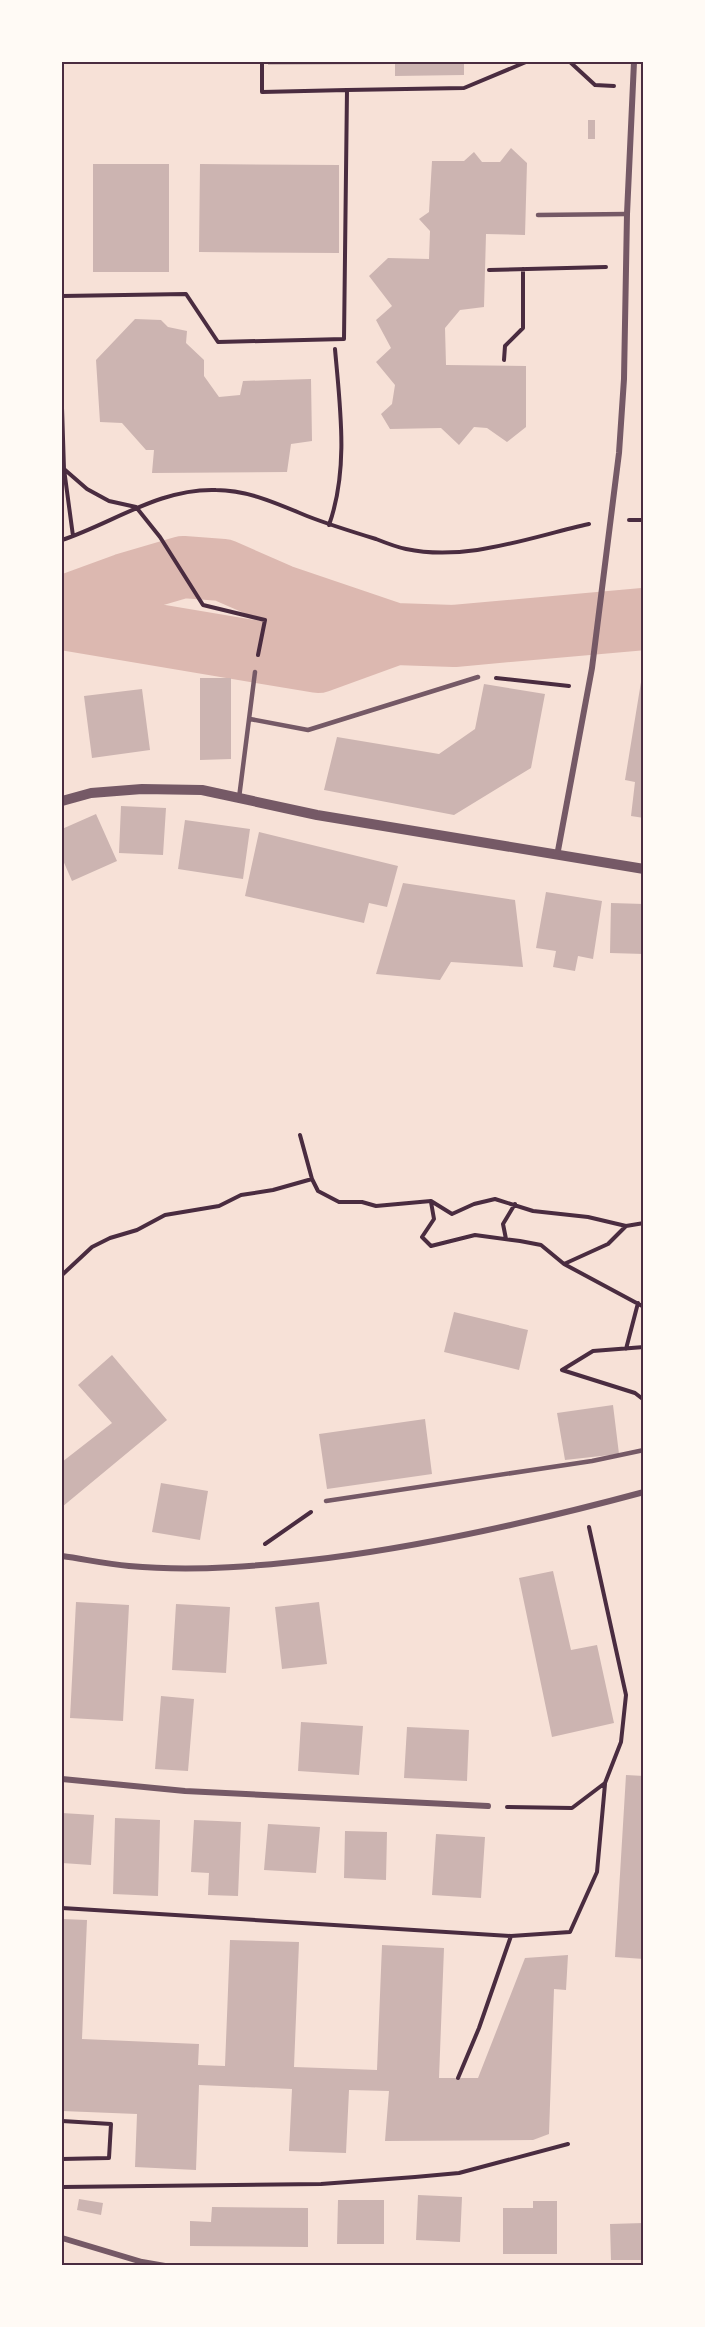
<svg xmlns="http://www.w3.org/2000/svg" width="705" height="2327" font-family="Karla,sans-serif">
	<style>
		.lines { fill: none; stroke-linecap: round; stroke-linejoin: round }
		.river { stroke: #dcb8b0; stroke-width: 62 }
		.building { fill: #ccb4b1 }
		.path { stroke: #4a2c40; stroke-width: 4 }
		.service { stroke: #755966; stroke-width: 4.5 }
		.minor { stroke: #755966; stroke-width: 6 }
		.tertiary { stroke: #755966; stroke-width: 10 }
		.neatline { fill: none; stroke: #4a2c40; stroke-width: 2 }
	</style>
	<rect width="100%" height="100%" fill="#f7e1d7"/>
	<g class="lines">
		<!-- river -->
		<path class="river" d="M 62,607 L 125,584 L 183,567 L 223,570 L 280,595 L 395,634 L 454,636 L 644,619
			M 62,619 L 318,662 L 395,634"/>
	</g>
	<!-- building -->
	<path class="building" d="M 268,62 L 464,62 L 464,75 L 395,76 L 395,64 L 268,65 Z
		M 588,120 L 595,120 L 595,139 L 588,139 Z
		M 511,148 L 527,163 L 525,235 L 486,234 L 484,307 L 460,310 L 445,328 L 446,365 L 526,366 L 526,427 L 507,442 L 487,428 L 474,427 L 459,445 L 441,428 L 390,429 L 381,414 L 392,404 L 395,385 L 376,362 L 391,348 L 376,320 L 392,306 L 369,276 L 388,258 L 429,259 L 430,231 L 419,219 L 429,212 L 432,161 L 464,161 L 474,152 L 482,162 L 500,162 Z
		M 93,164 L 169,164 L 169,272 L 93,272 Z
		M 200,164 L 339,165 L 339,253 L 199,252 Z
		M 135,319 L 161,320 L 168,327 L 187,331 L 186,343 L 204,360 L 204,376 L 219,397 L 240,395 L 243,381 L 311,379 L 312,441 L 291,444 L 287,472 L 152,473 L 154,450 L 146,450 L 122,423 L 100,422 L 96,360 Z
		M 642,676 L 644,676 L 644,818 L 631,816 L 635,782 L 625,780 Z
		M 200,678 L 231,678 L 231,759 L 200,760 Z
		M 484,684 L 545,694 L 531,768 L 454,815 L 324,790 L 337,737 L 439,754 L 475,729 Z
		M 142,689 L 150,750 L 92,758 L 84,696 Z
		M 121,806 L 166,808 L 163,855 L 119,853 Z
		M 96,814 L 117,861 L 72,881 L 62,858 L 62,829 Z
		M 185,820 L 250,829 L 243,879 L 178,869 Z
		M 259,832 L 398,866 L 387,907 L 369,903 L 364,923 L 245,896 Z
		M 403,883 L 515,900 L 523,967 L 451,962 L 440,980 L 376,974 Z
		M 546,892 L 602,901 L 593,959 L 578,956 L 575,971 L 553,967 L 556,951 L 536,948 Z
		M 611,903 L 644,904 L 644,954 L 610,953 Z
		M 454,1312 L 528,1330 L 519,1370 L 444,1352 Z
		M 112,1355 L 167,1420 L 62,1507 L 62,1462 L 112,1423 L 78,1385 Z
		M 613,1405 L 619,1454 L 565,1460 L 557,1413 Z
		M 425,1419 L 432,1474 L 327,1489 L 319,1434 Z
		M 161,1483 L 208,1491 L 200,1540 L 152,1532 Z
		M 553,1571 L 571,1650 L 597,1645 L 614,1723 L 552,1737 L 519,1578 Z
		M 76,1602 L 129,1605 L 123,1721 L 70,1718 Z
		M 319,1602 L 327,1664 L 282,1669 L 275,1607 Z
		M 176,1604 L 230,1607 L 226,1673 L 172,1670 Z
		M 161,1696 L 194,1699 L 188,1771 L 155,1769 Z
		M 301,1722 L 363,1726 L 359,1775 L 298,1771 Z
		M 407,1727 L 469,1730 L 467,1781 L 404,1778 Z
		M 626,1775 L 644,1776 L 644,1959 L 615,1957 Z
		M 62,1813 L 94,1815 L 91,1865 L 62,1863 Z
		M 115,1818 L 160,1820 L 158,1896 L 113,1894 Z
		M 194,1820 L 241,1822 L 238,1896 L 208,1895 L 209,1873 L 191,1872 Z
		M 268,1824 L 320,1827 L 316,1873 L 264,1870 Z
		M 345,1831 L 387,1832 L 386,1880 L 344,1878 Z
		M 436,1834 L 485,1837 L 481,1898 L 432,1895 Z
		M 62,1919 L 87,1920 L 82,2039 L 199,2044 L 198,2065 L 225,2066 L 230,1940 L 299,1942 L 294,2067 L 377,2070 L 382,1945 L 444,1948 L 439,2078 L 478,2078 L 525,1958 L 568,1955 L 566,1990 L 554,1989 L 549,2134 L 533,2140 L 385,2141 L 389,2091 L 349,2090 L 346,2153 L 289,2151 L 292,2089 L 199,2085 L 196,2170 L 135,2167 L 137,2114 L 62,2111 Z
		M 418,2195 L 462,2197 L 460,2242 L 416,2240 Z
		M 79,2199 L 103,2203 L 101,2215 L 77,2210 Z
		M 338,2200 L 384,2200 L 384,2244 L 337,2244 Z
		M 533,2201 L 557,2201 L 557,2254 L 503,2254 L 503,2208 L 533,2208 Z
		M 212,2207 L 308,2208 L 308,2247 L 190,2246 L 190,2221 L 211,2222 Z
		M 644,2223 L 644,2260 L 611,2260 L 610,2224 Z"/>
	<g class="lines">
		<!-- path -->
		<path class="path" d="M 262,62 L 262,92 L 347,90
			M 570,62 L 595,85 L 614,86
			M 489,270 L 606,267
			M 62,296 L 186,294 L 218,342 L 344,339 L 347,90 L 464,88 L 526,62
			M 504,360 L 505,346 L 523,328 L 523,269
			M 62,408 L 64,469 L 87,489 L 109,501 L 136,507 L 160,537 L 203,605 L 265,620 L 258,655
			M 64,469 L 73,536
			M 629,520 L 644,520
			M 329,525 C 349,469 340,407 335,349
			M 62,540 C 113,523 160,488 216,490 C 248,490 278,504 307,516 C 330,525 353,532 376,539 C 386,543 396,547 406,549 C 467,562 530,537 589,524
			M 496,678 L 569,686
			M 300,1135 L 312,1179 L 318,1191 L 339,1202 L 362,1202 L 376,1206 L 431,1201 L 452,1214 L 474,1204 L 495,1199 L 533,1211 L 588,1217 L 626,1226 L 644,1223
			M 431,1202 L 434,1219 L 422,1237 L 431,1246 L 475,1235 L 520,1241 L 541,1245 L 564,1264
			M 626,1226 L 608,1244 L 564,1264 L 644,1307
			M 506,1239 L 503,1224 L 515,1204
			M 62,1275 L 92,1247 L 110,1238 L 137,1230 L 165,1215 L 219,1206 L 241,1195 L 273,1190 L 312,1179
			M 626,1349 L 638,1303
			M 562,1370 L 635,1393 L 644,1400
			M 562,1370 L 593,1351 L 644,1347
			M 265,1544 L 311,1512
			M 507,1807 L 572,1808 L 605,1783 L 621,1742 L 626,1695 L 589,1527
			M 62,1908 L 511,1936
			M 458,2078 L 479,2028 L 511,1936 L 570,1932 L 597,1872 L 605,1784
			M 62,2121 L 111,2124 L 109,2158 L 62,2159
			M 62,2187 L 321,2184 L 415,2177 L 459,2173 L 568,2144"/>
		<!-- service -->
		<path class="service" d="M 538,215 L 627,214
			M 250,719 L 308,730 L 478,677
			M 239,798 L 255,672
			M 326,1501 L 592,1461 L 644,1450"/>
		<!-- minor -->
		<path class="minor" d="M 557,856 L 592,668 L 619,453 L 624,379 L 627,214 L 634,62
			M 62,1556 C 84,1559 106,1564 129,1566 C 195,1572 263,1566 328,1558 C 435,1544 540,1520 644,1492
			M 62,1779 L 185,1791 L 488,1806
			M 62,2238 L 142,2262 L 165,2266"/>
		<!-- tertiary -->
		<path class="tertiary" d="M 62,801 L 91,793 L 142,789 L 202,790 L 317,815 L 644,869"/>
	</g>
	<!-- border -->
	<rect width="705" height="2327" fill="none" stroke="#fffaf5" stroke-width="126"/>
	<rect x="63" y="63" width="579" height="2201" class="neatline"/>
</svg>
